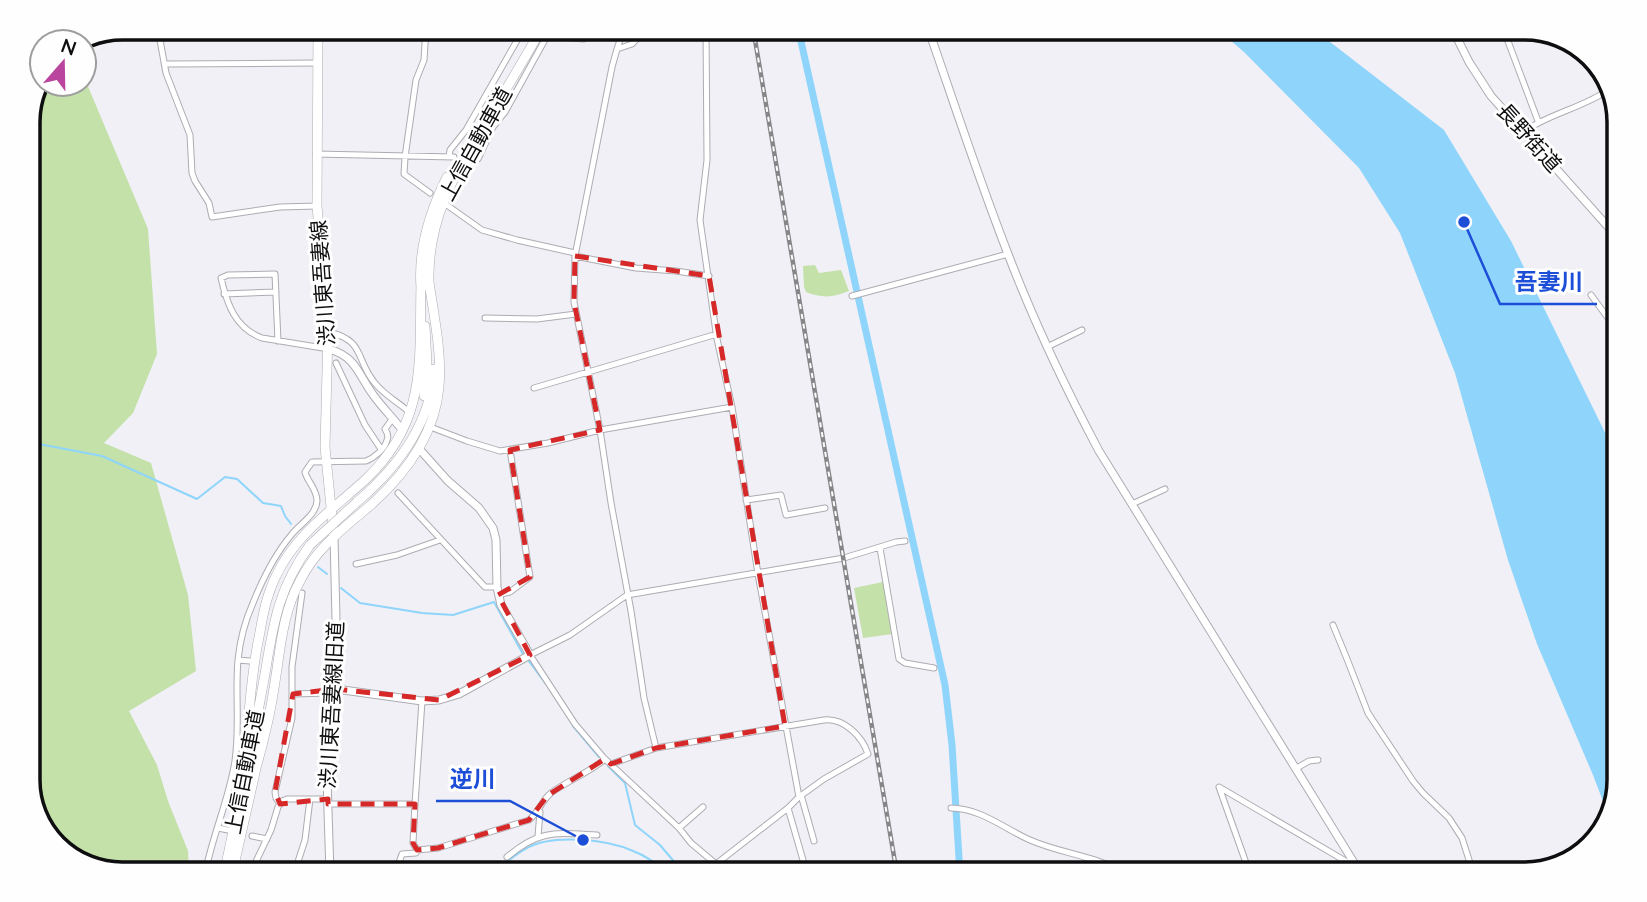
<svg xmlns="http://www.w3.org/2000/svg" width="1647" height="902" font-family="Lato,'Noto Sans JP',sans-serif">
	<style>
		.green { fill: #c3e1a8 }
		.water { fill: #8fd5fb }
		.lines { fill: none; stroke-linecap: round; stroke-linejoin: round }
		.stream { stroke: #8fd5fb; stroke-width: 2 }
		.canal { stroke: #8fd5fb; stroke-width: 7 }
		.minor-casing { stroke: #acacb2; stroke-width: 7 }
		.tertiary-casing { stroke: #acacb2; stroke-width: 9 }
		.primary-casing { stroke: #acacb2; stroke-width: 10 }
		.trunk-casing { stroke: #acacb2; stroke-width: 10 }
		.minor { stroke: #fff; stroke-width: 5 }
		.tertiary { stroke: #fff; stroke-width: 7 }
		.primary { stroke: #fff; stroke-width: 9 }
		.trunk { stroke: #fff; stroke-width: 9 }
		.rail-casing { stroke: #86868a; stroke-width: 4.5 }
		.rail { stroke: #fefefe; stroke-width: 2; stroke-dasharray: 5; stroke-linecap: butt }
		.trunk-bridge-casing { stroke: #acacb2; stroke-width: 10; stroke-linecap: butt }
		.trunk-bridge { stroke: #fff; stroke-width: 9 }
		.marked { fill: none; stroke: #d62828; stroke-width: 5; stroke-dasharray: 14 9; stroke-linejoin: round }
		.labels { text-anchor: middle; stroke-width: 6; stroke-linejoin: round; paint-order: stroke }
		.street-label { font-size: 21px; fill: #0e0e10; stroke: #fefefe }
		.rim { fill: none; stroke: #0e0e10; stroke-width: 3.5 }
		.leader { fill: none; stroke: #1d4ed8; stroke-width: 2.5 }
		.callout-dot { fill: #1d4ed8; stroke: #fefefe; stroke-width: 2.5 }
		.callout-label { font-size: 23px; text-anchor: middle; font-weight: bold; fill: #1d4ed8; stroke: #fefefe; stroke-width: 6; stroke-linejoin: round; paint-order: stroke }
	</style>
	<rect width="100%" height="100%" fill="#f0f0f6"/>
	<!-- green -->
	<path class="green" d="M 84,77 L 148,229 L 157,354 L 133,413 L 104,443 L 151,463 L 188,595 L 196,671 L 129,711 L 157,765 L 168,801 L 188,851 L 189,874 L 122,874 L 76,862 L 41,827 L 28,785 L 28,117 L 43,84 L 84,84 Z
		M 815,265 L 819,273 L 841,270 L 849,291 C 832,298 822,298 806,292 L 804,287 L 803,266 Z
		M 883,582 L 892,634 L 863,638 L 854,588 Z"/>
	<!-- water -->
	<path class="water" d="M 1216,28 L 1312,28 L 1444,130 L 1511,241 L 1619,461 L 1619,780 L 1609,817 L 1593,775 L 1537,644 L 1508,560 L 1455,373 L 1400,233 L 1359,168 L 1244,52 Z"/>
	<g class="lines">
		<!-- stream -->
		<path class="stream" d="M 28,442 L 102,456 L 197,499 L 225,477 L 237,479 L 263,503 L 281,506 L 285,516 L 291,524
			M 318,567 L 327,574
			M 341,588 L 360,603 L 422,613 L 453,615 L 494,602 L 524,656
			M 528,660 L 546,684
			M 573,726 L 599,757
			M 608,766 L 625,783 L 635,825 L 660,845 L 682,871 L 681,874
			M 492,874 C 503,865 515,854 527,848 C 552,834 607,839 633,851 C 647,856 658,865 670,874"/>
		<!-- canal -->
		<path class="canal" d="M 798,28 L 945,685 L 952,745 L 960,874"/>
		<!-- minor casing -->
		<g class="minor-casing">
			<path id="minor" d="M 156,28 L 160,40 L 166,73 L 190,135 L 192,173 L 195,181 L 209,203 L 212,217 L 280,207 L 317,206
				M 426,28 L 424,60 L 416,80 L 405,157 L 404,174 L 430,193
				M 647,28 L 632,44 L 617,49 L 612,67 L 575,256 L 574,302 L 600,430 L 611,503 L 631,611 L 644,698 L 656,748
				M 706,28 L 707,160 L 700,220 L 717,339 L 732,407 L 758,574 L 799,797
				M 1503,28 L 1538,121
				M 426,36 L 519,37 L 466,130 L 450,150 L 449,157
				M 617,49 L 624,28
				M 166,64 L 317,63
				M 1523,132 C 1550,113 1583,108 1610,89
				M 316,154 L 454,157
				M 468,158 L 478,159 L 493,127 L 505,112 L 547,36 L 584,39 L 589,32 L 589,28
				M 444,203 L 482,230 L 517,240 L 575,253
				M 575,256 L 636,268 L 676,271 L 709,276
				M 224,294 L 276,292
				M 1591,295 L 1619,333
				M 852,296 L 1008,254
				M 485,318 L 537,319 L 576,314
				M 328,332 C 365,340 355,358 374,382 C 383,394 396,401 407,410
				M 278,341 L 275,274 L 228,275 L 221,278 C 227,304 235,328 262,338 L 329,349
				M 1047,347 L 1082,330
				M 336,363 L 365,425 L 381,449
				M 534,388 L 717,334
				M 433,428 L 467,441 L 500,451 L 548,443 L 600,430 L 732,407
				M 398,493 L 485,587 L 497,587
				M 746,500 L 781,495 L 786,515 L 825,508
				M 1132,504 L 1165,489
				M 880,548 L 899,659 L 905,663 L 934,668
				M 356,564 L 397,555 L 440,540
				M 498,595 L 510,592 L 530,577 L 510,450
				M 1333,625 L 1347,659 L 1368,713 L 1413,781 L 1423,793 L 1449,818 L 1462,838 L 1470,863 L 1469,868 L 1462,874
				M 238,660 L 250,661
				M 293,694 L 330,693 L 336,689
				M 611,764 L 656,748 L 824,720 C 844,718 862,736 868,754 L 824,779 L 799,797 L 788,808 L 716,864
				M 1295,769 L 1309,761 L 1318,760
				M 801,795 L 814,841
				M 280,804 L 276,798 L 275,792 L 292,718 L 292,667 L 302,593
				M 328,804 L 415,804 L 422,701
				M 415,804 L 413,843 L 417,850 L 438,848 L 529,820 C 539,812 542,800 551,793 C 568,780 589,773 605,759
				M 788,808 L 807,874
				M 951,808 C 980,808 1005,829 1030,840 C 1062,854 1097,856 1127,874
				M 218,828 L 228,830
				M 679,828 L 703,807
				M 252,836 L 267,839
				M 538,836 L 540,812
				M 507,857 C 540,829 556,833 597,835
				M 205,874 C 212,836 229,800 235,761 C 240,727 235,693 238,660 C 240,640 245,621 253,603 C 263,578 275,554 292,534 C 300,524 316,515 317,501 C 317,489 308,483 305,472 L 312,462 L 366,461 C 374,458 385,449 387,440 C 389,436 387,432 385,429 L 393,418
				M 250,874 L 271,830 L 278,807 L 282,801 L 287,799 L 328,799
				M 294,874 L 305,840 L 310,799
				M 395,874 L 402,854 L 416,853 L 417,850
				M 733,874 L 716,864 L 691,843 L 679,828 L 604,758 L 575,724 L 530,655 L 570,635 L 627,595 L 844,558 L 896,542 L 905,541
				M 1250,874 L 1219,787 L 1354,866"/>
		</g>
		<!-- tertiary casing -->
		<g class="tertiary-casing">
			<path id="tertiary" d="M 928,28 C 954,103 979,180 1008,254 C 1034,322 1065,387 1099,451 L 1361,874
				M 1452,28 L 1469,62 L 1491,96 L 1619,239
				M 329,349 C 357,357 358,375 374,396 C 382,407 391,416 399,426
				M 336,689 L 422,701 L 439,700 L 459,694 L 530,655 L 501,605 L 497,587 L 496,540 L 493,528 L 479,508 L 448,481 L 422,452
				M 330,874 L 327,778 L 336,689 L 337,660 L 334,537"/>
		</g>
		<!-- primary casing -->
		<g class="primary-casing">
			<path id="primary" d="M 318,28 L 317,206 L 328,332 L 325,447 L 334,537"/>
		</g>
		<!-- trunk casing -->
		<g class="trunk-casing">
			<path id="trunk" d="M 429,285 C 427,218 454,176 487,121 C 506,90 524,59 542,28
				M 421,288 C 418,250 430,211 447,177
				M 424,396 L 427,364 L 425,326
				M 357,502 C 397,468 431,423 434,369
				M 253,739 C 257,715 262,692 266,668 C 274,619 280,586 310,545
				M 245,775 C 248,727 250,679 260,632 C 263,613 267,594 276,576 C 295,535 332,510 365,480 C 428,421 419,361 421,283
				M 254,776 C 261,749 269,722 273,694 C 280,656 281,615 300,581 C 316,548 345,527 372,504 C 405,474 435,434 439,387 C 442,352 434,317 429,282
				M 224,874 L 246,770
				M 232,874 L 255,773"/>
		</g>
		<!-- minor -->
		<use href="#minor" class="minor"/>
		<!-- tertiary -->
		<use href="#tertiary" class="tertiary"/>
		<!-- primary -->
		<use href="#primary" class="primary"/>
		<!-- trunk -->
		<use href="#trunk" class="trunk"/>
		<!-- rail casing -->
		<g class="rail-casing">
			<path id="rail" d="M 753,28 L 897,874"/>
		</g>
		<!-- rail -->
		<use href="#rail" class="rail"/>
		<!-- trunk-bridge casing -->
		<g class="trunk-bridge-casing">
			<path id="trunk-bridge" d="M 310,545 L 357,502"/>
		</g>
		<!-- trunk-bridge -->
		<use href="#trunk-bridge" class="trunk-bridge"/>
	</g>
	<!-- marked area -->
	<path class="marked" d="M 575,256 L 709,276 L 785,726 L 656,748 L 611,764 L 605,759 L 548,795 L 529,820 L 438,848 L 417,850 L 413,843 L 415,804 L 328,804 L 328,799 L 280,804 L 275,792 L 293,694 L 336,689 L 439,700 L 530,655 L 498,595 L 530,577 L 510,450 L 600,430 L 574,302 Z"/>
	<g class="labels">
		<!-- street labels -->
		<g class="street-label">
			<text transform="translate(1529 138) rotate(48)" y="7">長野街道</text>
			<text transform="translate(476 144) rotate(-61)" y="7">上信自動車道</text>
			<text transform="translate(323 283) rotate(-94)" y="7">渋川東吾妻線</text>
			<text transform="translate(332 705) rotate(-87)" y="7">渋川東吾妻線旧道</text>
			<text transform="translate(245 772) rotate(-79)" y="7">上信自動車道</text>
		</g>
	</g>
	<!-- crop -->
	<path d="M0 0H1647V902H0ZM122 40H1525A82 82 0 0 1 1607 122V780A82 82 0 0 1 1525 862H122A82 82 0 0 1 40 780V122A82 82 0 0 1 122 40Z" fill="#fefefe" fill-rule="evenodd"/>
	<path class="rim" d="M122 40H1525A82 82 0 0 1 1607 122V780A82 82 0 0 1 1525 862H122A82 82 0 0 1 40 780V122A82 82 0 0 1 122 40Z"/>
	<!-- callouts -->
	<path class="leader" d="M1464 222L1500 304H1597M583 840L510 801H436"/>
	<g class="callout-dot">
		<circle cx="1464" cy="222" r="7"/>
		<circle cx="583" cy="840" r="7"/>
	</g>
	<g class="callout-label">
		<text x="1549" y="290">吾妻川</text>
		<text x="473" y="787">逆川</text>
	</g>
	<!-- north arrow -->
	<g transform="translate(63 63) rotate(20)"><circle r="33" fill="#fefefe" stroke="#9e9e9f" stroke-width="2"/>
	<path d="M0-5L12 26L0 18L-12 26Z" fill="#b9459e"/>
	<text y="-10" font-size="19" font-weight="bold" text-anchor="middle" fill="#0e0e10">N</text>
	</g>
</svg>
